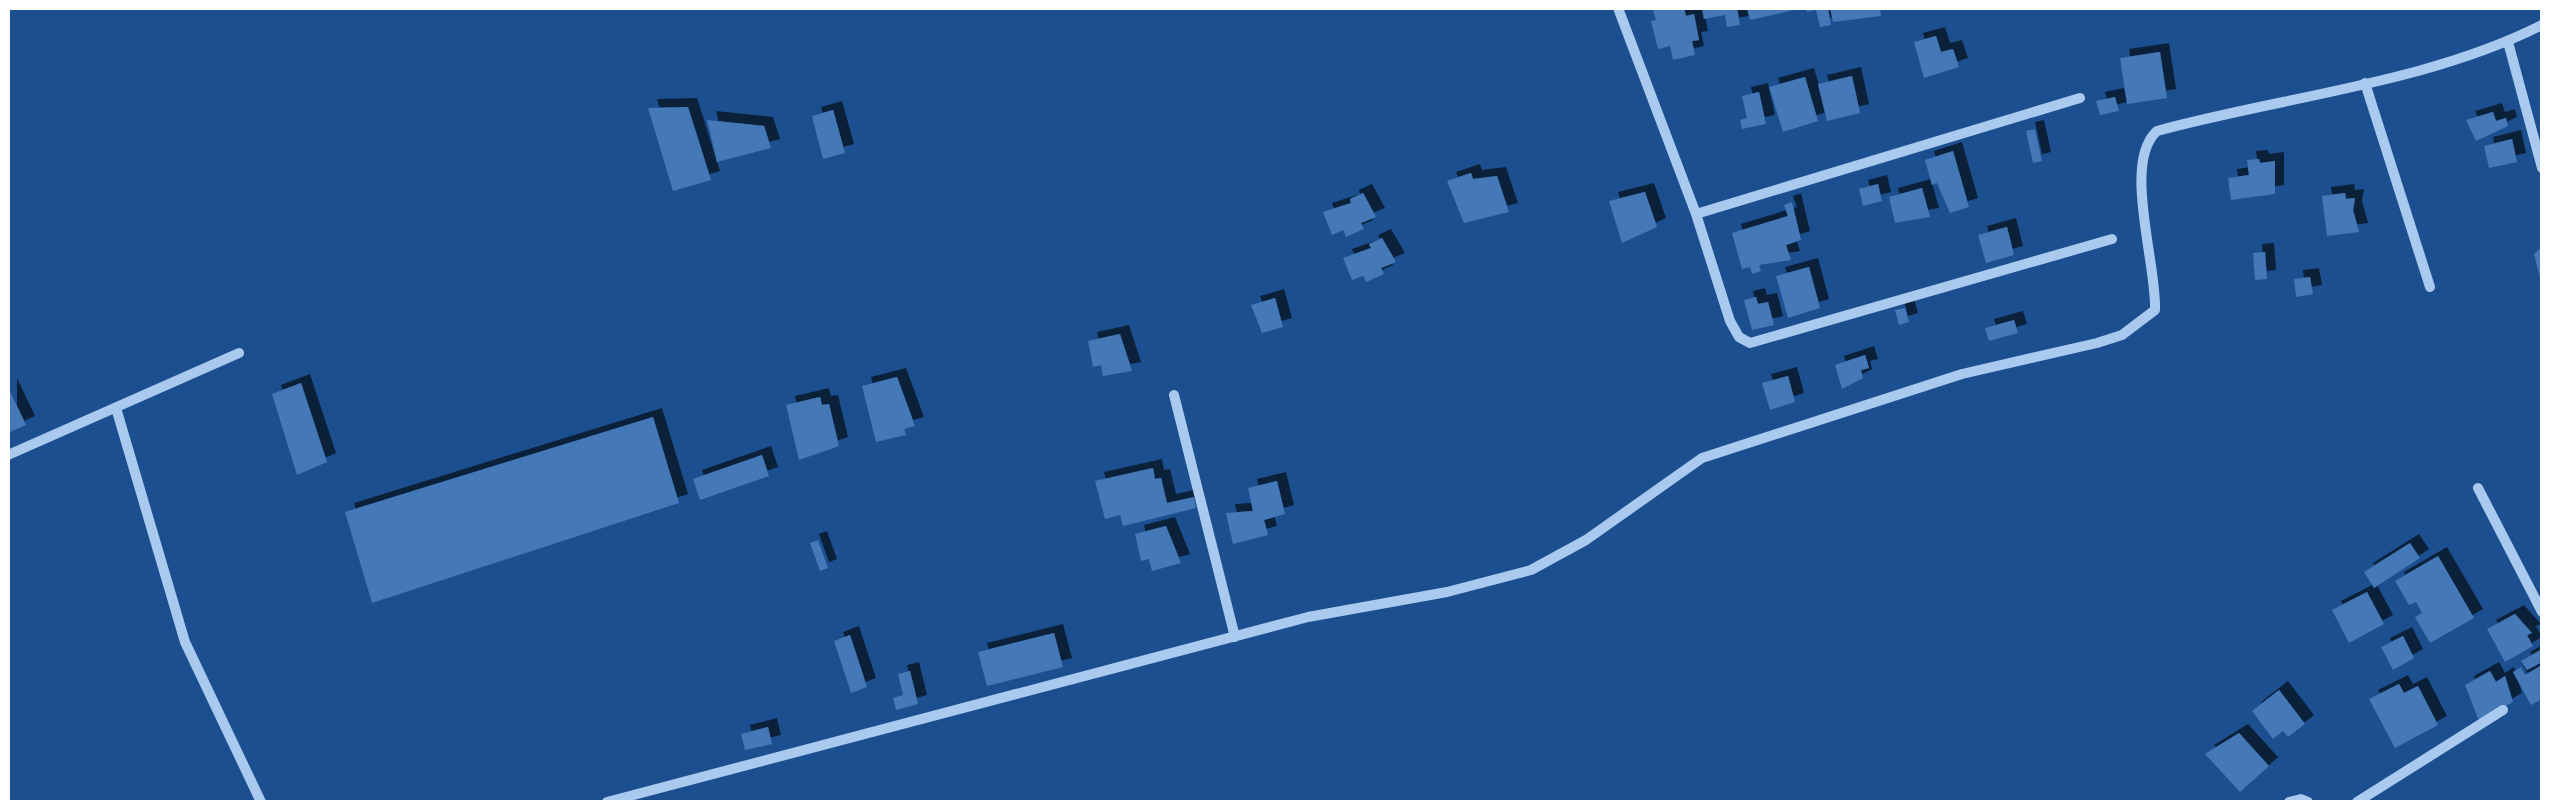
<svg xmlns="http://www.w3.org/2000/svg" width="2550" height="810" font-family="'Alegreya Sans',sans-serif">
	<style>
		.building { fill: #4478b7; filter: url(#shadow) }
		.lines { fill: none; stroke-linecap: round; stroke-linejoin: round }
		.minor { stroke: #a9c9ee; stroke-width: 10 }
	</style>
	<defs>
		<filter id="shadow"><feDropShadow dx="9" dy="-9" stdDeviation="0" flood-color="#0009"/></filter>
	</defs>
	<rect width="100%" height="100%" fill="#1b4f8f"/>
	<!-- building -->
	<path class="building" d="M 1684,8 L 1686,16 L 1694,14 L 1699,40 L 1692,41 L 1695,55 L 1673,60 L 1670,46 L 1658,49 L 1651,21 L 1656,20 L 1653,10 Z
		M 1702,8 L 1737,8 L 1740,25 L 1727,27 L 1725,15 L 1704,19 Z
		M 1747,8 L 1798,8 L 1798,9 L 1750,20 Z
		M 1806,8 L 1828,8 L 1831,25 L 1820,27 L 1816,10 L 1807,12 Z
		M 1830,8 L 1880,8 L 1881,16 L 1833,22 Z
		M 1936,36 L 1941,52 L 1953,49 L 1959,67 L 1924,78 L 1914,42 Z
		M 2160,52 L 2167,98 L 2127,104 L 2120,58 Z
		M 1852,76 L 1860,113 L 1827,121 L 1818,84 Z
		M 1805,77 L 1818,121 L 1783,132 L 1769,87 Z
		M 1759,92 L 1766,124 L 1742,129 L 1740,120 L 1747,118 L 1742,96 Z
		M 2115,97 L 2119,111 L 2100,115 L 2096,101 Z
		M 688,107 L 711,180 L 673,191 L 648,108 Z
		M 833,110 L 845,153 L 823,159 L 812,116 Z
		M 2493,112 L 2496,121 L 2506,118 L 2508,126 L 2476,141 L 2466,120 Z
		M 707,120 L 764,126 L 771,148 L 717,162 Z
		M 2035,129 L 2042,161 L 2033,163 L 2026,131 Z
		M 2512,139 L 2517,162 L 2489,168 L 2484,146 Z
		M 1953,151 L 1969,207 L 1950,213 L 1937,183 L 1932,185 L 1925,160 Z
		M 2259,159 L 2260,163 L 2275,161 L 2275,194 L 2231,200 L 2228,178 L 2249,175 L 2247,160 Z
		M 1471,173 L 1473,179 L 1497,176 L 1509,212 L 1464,223 L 1447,181 Z
		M 1878,184 L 1882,201 L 1863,206 L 1859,189 Z
		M 1922,188 L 1930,217 L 1895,223 L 1889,197 Z
		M 1645,192 L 1657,227 L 1622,243 L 1609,201 Z
		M 1363,193 L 1376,217 L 1361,223 L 1364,229 L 1346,237 L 1343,230 L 1332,235 L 1323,212 L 1351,203 L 1350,199 Z
		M 2345,193 L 2346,199 L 2355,198 L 2353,210 L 2359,232 L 2327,236 L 2322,196 Z
		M 1792,202 L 1801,240 L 1786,245 L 1791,260 L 1759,265 L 1761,271 L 1752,274 L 1750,267 L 1742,269 L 1732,233 L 1788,216 L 1784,205 Z
		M 2007,227 L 2014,255 L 1986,263 L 1978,235 Z
		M 1382,238 L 1396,262 L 1381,268 L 1384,274 L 1366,282 L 1363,276 L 1352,280 L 1343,258 L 1371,248 L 1369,244 Z
		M 2542,247 L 2542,282 L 2541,282 L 2534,254 Z
		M 2265,252 L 2267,279 L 2255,280 L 2253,253 Z
		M 1809,267 L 1820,308 L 1788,318 L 1776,276 Z
		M 2310,277 L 2313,294 L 2296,297 L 2294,279 Z
		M 1756,297 L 1758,304 L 1768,302 L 1774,325 L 1752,330 L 1744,300 Z
		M 1275,298 L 1283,327 L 1262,333 L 1251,305 Z
		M 1905,308 L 1909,322 L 1899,325 L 1895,310 Z
		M 2014,320 L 2018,333 L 1989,341 L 1985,328 Z
		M 1120,334 L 1132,371 L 1103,376 L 1101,365 L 1093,367 L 1088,341 Z
		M 1865,355 L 1869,368 L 1861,370 L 1863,378 L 1842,389 L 1835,365 Z
		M 1788,376 L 1795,402 L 1770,410 L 1762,383 Z
		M 897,377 L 915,426 L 904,429 L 906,435 L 876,442 L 862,386 Z
		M 301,383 L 327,462 L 297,475 L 272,394 Z
		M 8,387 L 26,425 L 8,433 Z
		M 820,397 L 822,405 L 829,404 L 839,446 L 799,460 L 786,405 Z
		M 653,417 L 679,503 L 372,603 L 345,512 Z
		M 762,455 L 769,476 L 700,500 L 693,479 Z
		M 1153,468 L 1155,479 L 1161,478 L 1167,503 L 1194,497 L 1196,508 L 1123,526 L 1120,515 L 1105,519 L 1095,481 Z
		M 1277,481 L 1285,514 L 1264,520 L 1268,535 L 1233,544 L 1226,513 L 1253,511 L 1248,488 Z
		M 1166,526 L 1181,563 L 1152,571 L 1149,559 L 1141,561 L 1135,534 Z
		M 818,540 L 828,568 L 820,571 L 810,543 Z
		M 2410,543 L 2420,558 L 2374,588 L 2364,572 Z
		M 2438,556 L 2474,618 L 2430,643 L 2415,617 L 2422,613 L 2416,602 L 2409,605 L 2395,581 Z
		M 2367,592 L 2384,624 L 2349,643 L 2332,610 Z
		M 2515,614 L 2532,633 L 2527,635 L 2533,646 L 2505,662 L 2487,629 Z
		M 1054,633 L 1063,667 L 987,686 L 978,652 Z
		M 850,635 L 867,687 L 851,693 L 834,641 Z
		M 2403,636 L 2414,658 L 2393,670 L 2381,647 Z
		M 2542,649 L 2542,662 L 2527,670 L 2521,661 Z
		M 2542,665 L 2542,699 L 2531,705 L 2513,672 L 2521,667 L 2525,675 Z
		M 910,671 L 918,704 L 896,710 L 893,698 L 903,695 L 898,674 Z
		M 2490,671 L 2496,682 L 2505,676 L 2513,702 L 2479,721 L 2465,685 Z
		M 2399,684 L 2404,693 L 2418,686 L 2438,725 L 2395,748 L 2369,699 Z
		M 2279,690 L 2305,724 L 2288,737 L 2283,731 L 2273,739 L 2252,711 Z
		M 768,727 L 772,744 L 745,750 L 741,734 Z
		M 2239,733 L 2269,766 L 2240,792 L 2205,754 Z"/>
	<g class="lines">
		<!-- minor -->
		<path class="minor" d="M 1618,8 L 1696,214 L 1730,321 L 1739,337 L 1750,343 L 2112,239
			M 2508,42 L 2542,168
			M 2365,83 L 2430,287
			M 1696,214 L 2080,98
			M 1174,395 L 1235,637
			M 116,408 L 185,642 L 261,802
			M 8,455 L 239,353
			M 2478,488 L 2542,612
			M 607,802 L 1308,617 L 1447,592 L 1531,570 L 1586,540 L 1702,458 L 1962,374 L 2097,343 L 2122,335 L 2155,310 C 2157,264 2122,162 2157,131 C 2281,97 2428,83 2542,25
			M 2289,802 L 2301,799 L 2308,802
			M 2357,802 L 2503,710"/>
	</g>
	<!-- border -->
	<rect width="2550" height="810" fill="none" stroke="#ffffff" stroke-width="20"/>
</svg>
